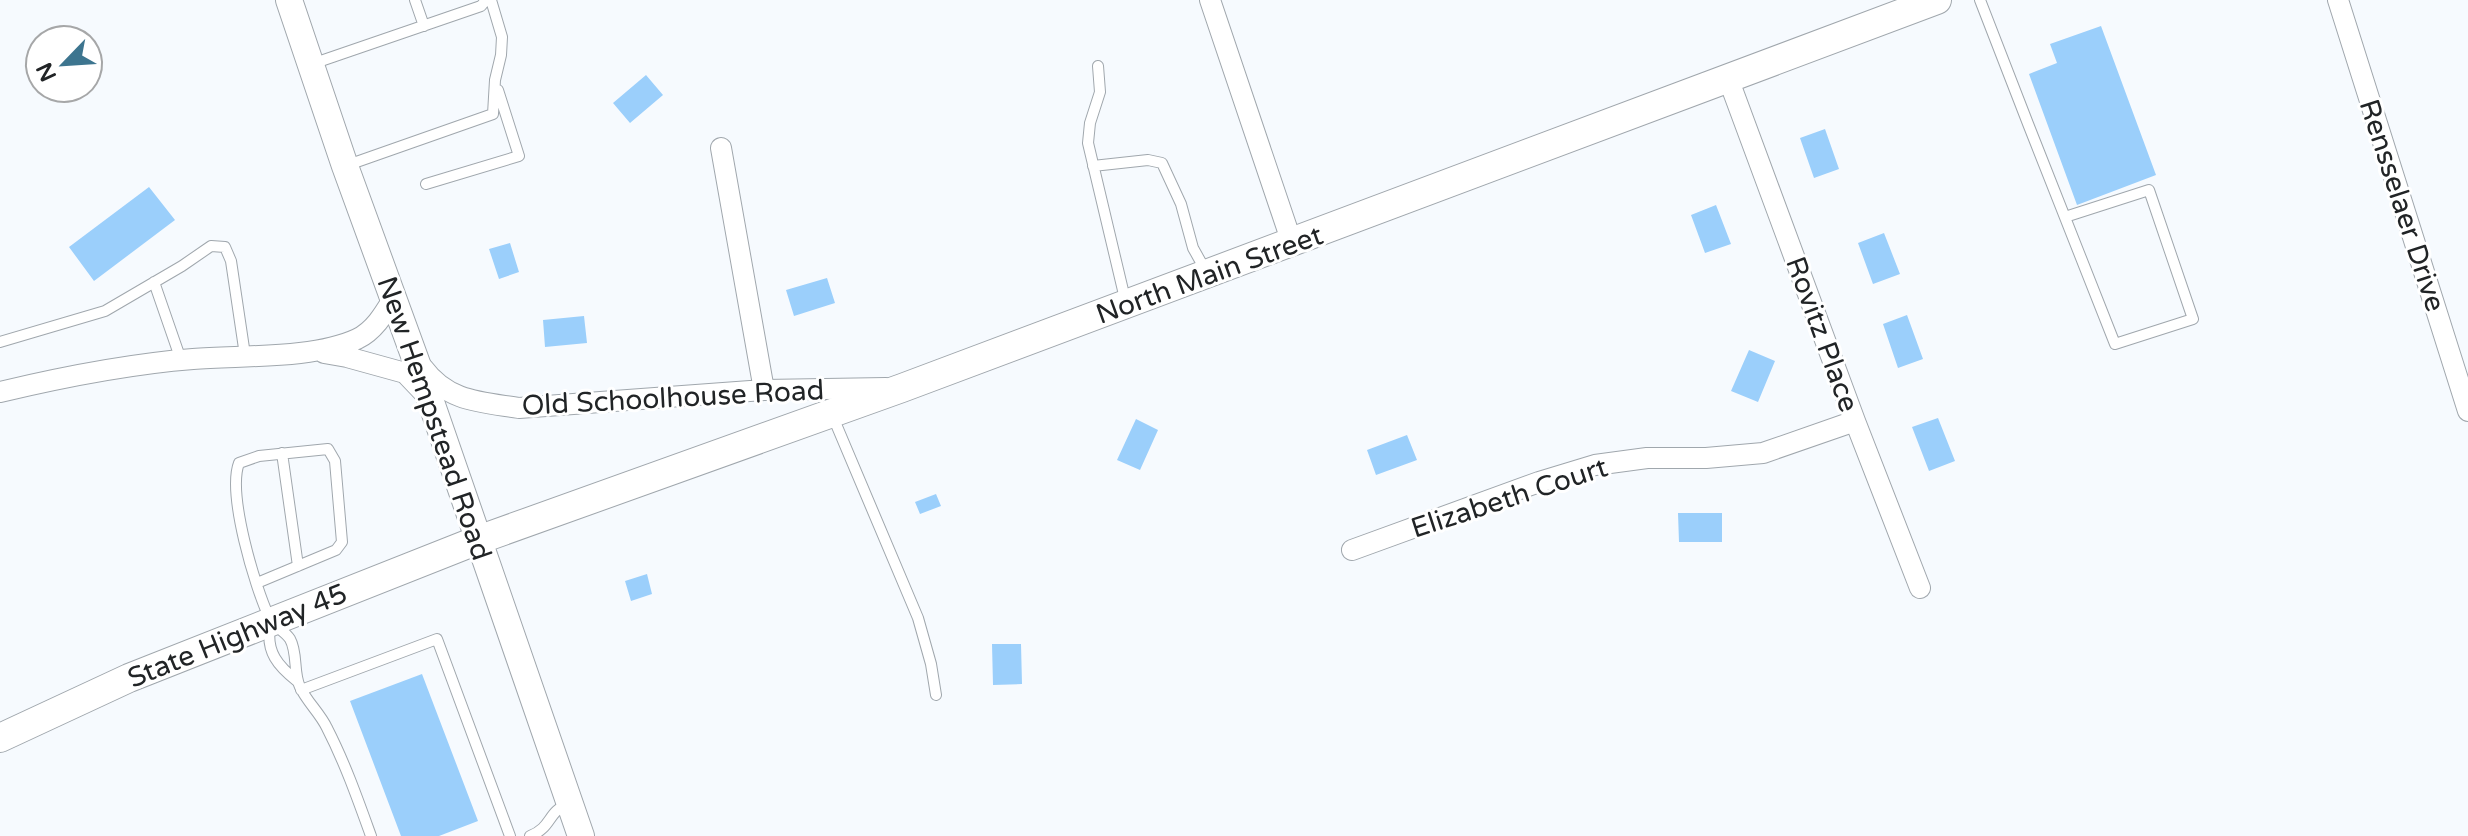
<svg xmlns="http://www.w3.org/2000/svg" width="2468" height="836" font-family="'Varela Round',sans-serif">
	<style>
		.building { fill: #9bcffb }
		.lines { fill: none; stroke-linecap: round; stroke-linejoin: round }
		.service-casing { stroke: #a0a7ad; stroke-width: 12 }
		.minor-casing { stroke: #a0a7ad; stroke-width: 22 }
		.tertiary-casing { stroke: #a0a7ad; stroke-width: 28 }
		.secondary-casing { stroke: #a0a7ad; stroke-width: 30 }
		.service { stroke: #fff; stroke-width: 10 }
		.minor { stroke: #fff; stroke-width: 20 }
		.tertiary { stroke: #fff; stroke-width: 26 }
		.secondary { stroke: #fff; stroke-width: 28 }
		.labels { text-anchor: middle; stroke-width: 6; stroke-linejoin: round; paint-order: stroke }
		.street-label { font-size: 28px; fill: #212426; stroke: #fff }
	</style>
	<rect width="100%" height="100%" fill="#f6fafe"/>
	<!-- building -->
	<path class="building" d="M 2101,26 L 2156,175 L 2077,205 L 2029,74 L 2057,63 L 2050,44 Z
		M 646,75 L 663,95 L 630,123 L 613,103 Z
		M 1825,129 L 1839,169 L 1814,178 L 1800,138 Z
		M 149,187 L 175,220 L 94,281 L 69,247 Z
		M 1716,205 L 1731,244 L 1705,253 L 1691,215 Z
		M 1884,233 L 1900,274 L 1873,284 L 1858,243 Z
		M 510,243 L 519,272 L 499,279 L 489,249 Z
		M 827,278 L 835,303 L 794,316 L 786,290 Z
		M 1907,315 L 1923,359 L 1898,368 L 1883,324 Z
		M 584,316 L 587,343 L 545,347 L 543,320 Z
		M 1749,350 L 1775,361 L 1758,402 L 1731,391 Z
		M 1938,418 L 1955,461 L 1929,471 L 1912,427 Z
		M 1136,419 L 1158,430 L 1140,470 L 1117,460 Z
		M 1407,435 L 1417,460 L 1376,475 L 1367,450 Z
		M 936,494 L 941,506 L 920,514 L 915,502 Z
		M 1678,513 L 1722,513 L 1722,542 L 1679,542 Z
		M 647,574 L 652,594 L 631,601 L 625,581 Z
		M 992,644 L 1021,644 L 1022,684 L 993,685 Z
		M 422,674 L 478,821 L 439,836 L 401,836 L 350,701 Z"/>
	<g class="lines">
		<!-- service casing -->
		<g class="service-casing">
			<path id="service" d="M 415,0 L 424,26
				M 1980,0 C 2024,115 2070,230 2115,344 L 2193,319 L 2149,190 L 2065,217
				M 312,64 L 481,6 L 486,0
				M 1098,66 L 1100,92 L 1090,123 L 1088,143 L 1126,303
				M 345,166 L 493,114 L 495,80 L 501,55 L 502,37 L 491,0
				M 1093,166 L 1148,160 L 1162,163 L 1181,204 L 1193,248 L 1207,273
				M 426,184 L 519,156 L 498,90
				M 154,282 L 181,360
				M 0,342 L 105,311 L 182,266 L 211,246 L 225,247 L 231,261 L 245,355
				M 833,417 L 918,618 L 931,664 L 936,695
				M 282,453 L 298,566
				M 257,583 L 336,550 L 342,542 L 335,461 L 328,449 L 259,456 L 239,463 C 227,494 255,587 269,617 C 274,627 285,631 290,639 C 298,653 293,673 300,687 C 307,702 320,713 327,728 C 345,763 358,800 371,836
				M 270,627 C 266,652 278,666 297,681
				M 301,690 L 437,639 L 510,836
				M 530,836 C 553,827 547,811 569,804"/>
		</g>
		<!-- minor casing -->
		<g class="minor-casing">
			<path id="minor" d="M 1210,0 L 1292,243
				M 2338,0 L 2468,411
				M 1728,78 L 1855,421 L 1920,588
				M 721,148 L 764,390
				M 324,353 L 347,357 L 405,373 L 425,394
				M 423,368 C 448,402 481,402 519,408 L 764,390 L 886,388
				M 0,392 C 63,377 128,364 193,359 C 242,355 314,359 357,339 C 374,331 384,314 393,299
				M 1352,550 L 1539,482 L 1595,465 L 1647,458 L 1706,458 L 1763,453 L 1855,421"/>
		</g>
		<!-- tertiary casing -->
		<g class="tertiary-casing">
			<path id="tertiary" d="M 289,0 L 345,166 L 431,402 L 581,836"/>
		</g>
		<!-- secondary casing -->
		<g class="secondary-casing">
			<path id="secondary" d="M 0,738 L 129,678 L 478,540 L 902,388 L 1937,0"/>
		</g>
		<!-- service -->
		<use href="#service" class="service"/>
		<!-- minor -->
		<use href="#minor" class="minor"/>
		<!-- tertiary -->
		<use href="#tertiary" class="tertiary"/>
		<!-- secondary -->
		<use href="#secondary" class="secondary"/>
	</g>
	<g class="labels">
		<!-- street labels -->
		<g class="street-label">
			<text transform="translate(2403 205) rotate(72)" y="10">Rensselaer Drive</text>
			<text transform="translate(1209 274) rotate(-20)" y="10">North Main Street</text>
			<text transform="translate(1823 334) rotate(70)" y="10">Rovitz Place</text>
			<text transform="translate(673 397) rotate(-3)" y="10">Old Schoolhouse Road</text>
			<text transform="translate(435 418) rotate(71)" y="10">New Hempstead Road</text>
			<text transform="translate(1509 497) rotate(-18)" y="10">Elizabeth Court</text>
			<text transform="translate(237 635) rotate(-22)" y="10">State Highway 45</text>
		</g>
	</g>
	<!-- north arrow -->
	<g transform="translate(64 64) rotate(245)"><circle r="38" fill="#ffffff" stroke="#a6a7a8" stroke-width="2"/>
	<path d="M0-6L14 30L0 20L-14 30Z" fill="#3d758f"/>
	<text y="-12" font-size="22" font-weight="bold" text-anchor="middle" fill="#212426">N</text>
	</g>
</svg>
